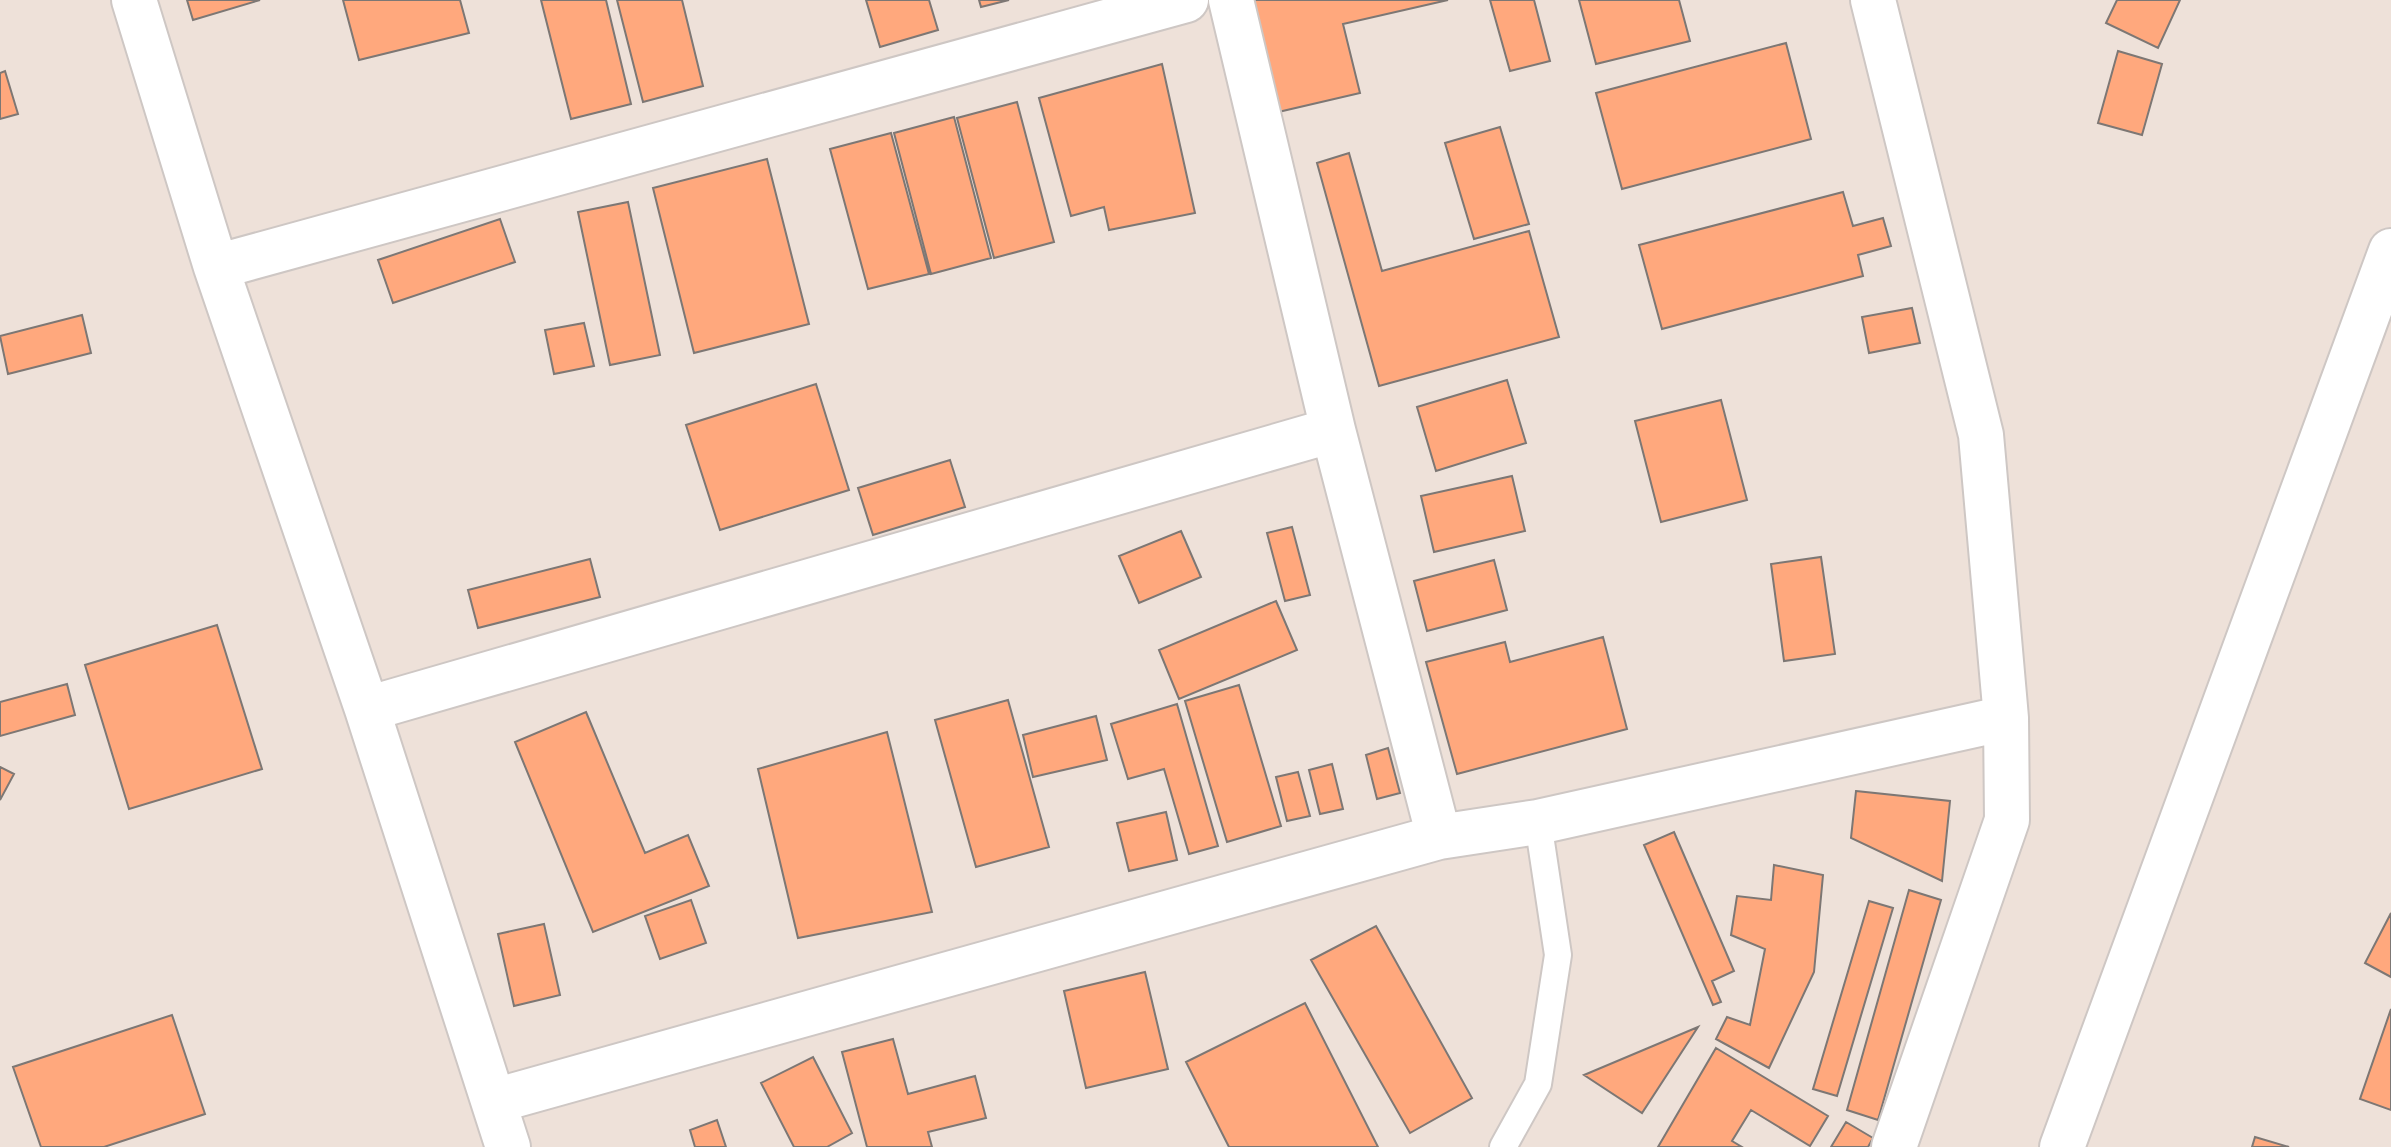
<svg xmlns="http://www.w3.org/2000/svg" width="2391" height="1147" font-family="'Nunito Sans',sans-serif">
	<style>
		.built { fill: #eee1d9 }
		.building { fill: #ffa87d; stroke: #7d7774; stroke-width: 2 }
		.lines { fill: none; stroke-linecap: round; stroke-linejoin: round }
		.service-casing { stroke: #cec7c4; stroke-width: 30 }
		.minor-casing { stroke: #cec7c4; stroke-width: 48 }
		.tertiary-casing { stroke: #cec7c4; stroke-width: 48 }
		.service { stroke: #fff; stroke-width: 26 }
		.minor { stroke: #fff; stroke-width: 44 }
		.tertiary { stroke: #fff; stroke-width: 44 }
	</style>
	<rect width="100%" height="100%" fill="#f6efeb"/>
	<!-- built -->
	<path class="built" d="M 0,0 L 2391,0 L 2391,1147 L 0,1147 Z"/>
	<!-- building -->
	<path class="building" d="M 187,0 L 260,0 L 193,20 Z
		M 343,0 L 460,0 L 469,33 L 359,60 Z
		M 541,0 L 606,0 L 631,104 L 571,119 Z
		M 617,0 L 682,0 L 703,86 L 643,102 Z
		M 866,0 L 929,0 L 938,30 L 880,47 Z
		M 979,0 L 1009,0 L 981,7 Z
		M 1247,0 L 1448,0 L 1343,24 L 1360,93 L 1274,113 Z
		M 1490,0 L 1534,0 L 1550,61 L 1510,71 Z
		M 1579,0 L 1679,0 L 1690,41 L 1596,64 Z
		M 2117,0 L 2180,0 L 2158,48 L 2106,23 Z
		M 1786,43 L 1811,139 L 1622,189 L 1596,93 Z
		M 2118,51 L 2162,64 L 2142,135 L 2098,123 Z
		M 1162,64 L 1195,213 L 1109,230 L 1104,207 L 1071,216 L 1039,98 Z
		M 5,71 L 18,114 L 0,119 L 0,73 Z
		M 1017,102 L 1054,242 L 994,258 L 957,118 Z
		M 954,117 L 991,258 L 931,274 L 894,133 Z
		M 1500,127 L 1529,224 L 1474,239 L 1445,143 Z
		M 891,133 L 929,274 L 868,289 L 830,149 Z
		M 1349,153 L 1382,271 L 1529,231 L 1559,337 L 1379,386 L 1317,163 Z
		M 767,159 L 809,324 L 694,353 L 653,188 Z
		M 1843,192 L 1853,226 L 1883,218 L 1891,246 L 1858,255 L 1863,276 L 1662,329 L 1639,245 Z
		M 628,202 L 660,355 L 610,365 L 578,212 Z
		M 500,219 L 515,262 L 393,303 L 378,260 Z
		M 1912,308 L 1920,343 L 1869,353 L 1862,317 Z
		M 82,315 L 91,353 L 8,374 L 0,336 Z
		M 584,323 L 594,366 L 554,374 L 545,330 Z
		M 1507,380 L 1526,443 L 1436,471 L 1417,407 Z
		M 816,384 L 849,490 L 720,530 L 686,425 Z
		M 1721,400 L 1747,500 L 1661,522 L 1635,421 Z
		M 950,460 L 965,507 L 873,535 L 858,488 Z
		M 1512,476 L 1525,531 L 1434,552 L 1421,496 Z
		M 1292,527 L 1310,595 L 1285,601 L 1267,533 Z
		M 1181,531 L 1201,577 L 1139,603 L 1119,556 Z
		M 1821,557 L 1835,654 L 1784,661 L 1771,564 Z
		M 590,559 L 600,597 L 478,628 L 468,590 Z
		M 1494,560 L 1507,610 L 1427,631 L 1414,581 Z
		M 1276,601 L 1297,650 L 1179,699 L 1159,650 Z
		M 217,625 L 262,769 L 129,809 L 85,665 Z
		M 1603,637 L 1627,729 L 1457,774 L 1426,662 L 1505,642 L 1510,662 Z
		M 67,684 L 75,715 L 0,736 L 0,702 Z
		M 1239,685 L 1281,826 L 1227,842 L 1185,701 Z
		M 1008,700 L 1049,847 L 976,867 L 935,720 Z
		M 1177,704 L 1218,846 L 1189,854 L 1164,769 L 1128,779 L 1111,724 Z
		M 586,712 L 645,853 L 688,835 L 709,886 L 593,932 L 515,742 Z
		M 1096,716 L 1107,760 L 1033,777 L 1023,735 Z
		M 887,732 L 932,912 L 798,938 L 758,769 Z
		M 1388,748 L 1400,793 L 1377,799 L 1366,755 Z
		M 1332,764 L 1343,809 L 1320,814 L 1309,770 Z
		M 0,767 L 14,774 L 0,800 Z
		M 1298,772 L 1310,816 L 1287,821 L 1276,777 Z
		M 1856,791 L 1950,801 L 1942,881 L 1851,838 Z
		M 1166,812 L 1177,860 L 1129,871 L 1117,823 Z
		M 1674,832 L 1734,971 L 1712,981 L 1721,1002 L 1713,1005 L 1644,845 Z
		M 1774,865 L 1823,875 L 1814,972 L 1769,1068 L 1716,1039 L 1727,1017 L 1750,1025 L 1765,949 L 1731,935 L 1737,896 L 1771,900 Z
		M 1909,890 L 1941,900 L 1878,1120 L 1847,1110 Z
		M 691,900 L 706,943 L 660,959 L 645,916 Z
		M 1869,901 L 1893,908 L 1837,1096 L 1813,1089 Z
		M 2391,913 L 2391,977 L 2365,963 Z
		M 544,924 L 560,995 L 514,1006 L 498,934 Z
		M 1376,926 L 1472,1098 L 1410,1133 L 1311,960 Z
		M 1145,972 L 1168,1069 L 1086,1088 L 1064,991 Z
		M 1305,1003 L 1378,1147 L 1229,1147 L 1186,1062 Z
		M 2391,1009 L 2391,1110 L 2360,1099 Z
		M 172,1015 L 205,1114 L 104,1147 L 41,1147 L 13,1067 Z
		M 1698,1027 L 1642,1113 L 1584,1075 Z
		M 893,1039 L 908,1094 L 975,1076 L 986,1118 L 928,1132 L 932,1147 L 867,1147 L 842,1052 Z
		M 1716,1048 L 1828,1116 L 1810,1146 L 1751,1110 L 1732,1141 L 1742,1147 L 1658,1147 Z
		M 813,1057 L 852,1133 L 827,1147 L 794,1147 L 761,1083 Z
		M 717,1120 L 726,1147 L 695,1147 L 690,1130 Z
		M 1846,1122 L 1873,1138 L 1868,1147 L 1831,1147 Z
		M 2255,1137 L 2289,1147 L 2252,1147 Z"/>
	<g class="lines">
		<!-- service casing -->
		<g class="service-casing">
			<path id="service" d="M 1503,1147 L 1538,1084 L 1558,955 L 1538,822"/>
		</g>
		<!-- minor casing -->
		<g class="minor-casing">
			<path id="minor" d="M 134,0 L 216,267 L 367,709 L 508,1147
				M 1231,0 L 1333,430 L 1439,837
				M 1873,0 L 1981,435 L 2006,718 L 2007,820 L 1894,1147
				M 216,267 L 1186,0
				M 367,709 L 1333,430
				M 494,1101 L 1439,837 L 1538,822 L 2006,718"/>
		</g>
		<!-- tertiary casing -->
		<g class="tertiary-casing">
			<path id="tertiary" d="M 2062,1147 L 2391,251"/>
		</g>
		<!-- service -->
		<use href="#service" class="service"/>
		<!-- minor -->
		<use href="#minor" class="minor"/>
		<!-- tertiary -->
		<use href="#tertiary" class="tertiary"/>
	</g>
</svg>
